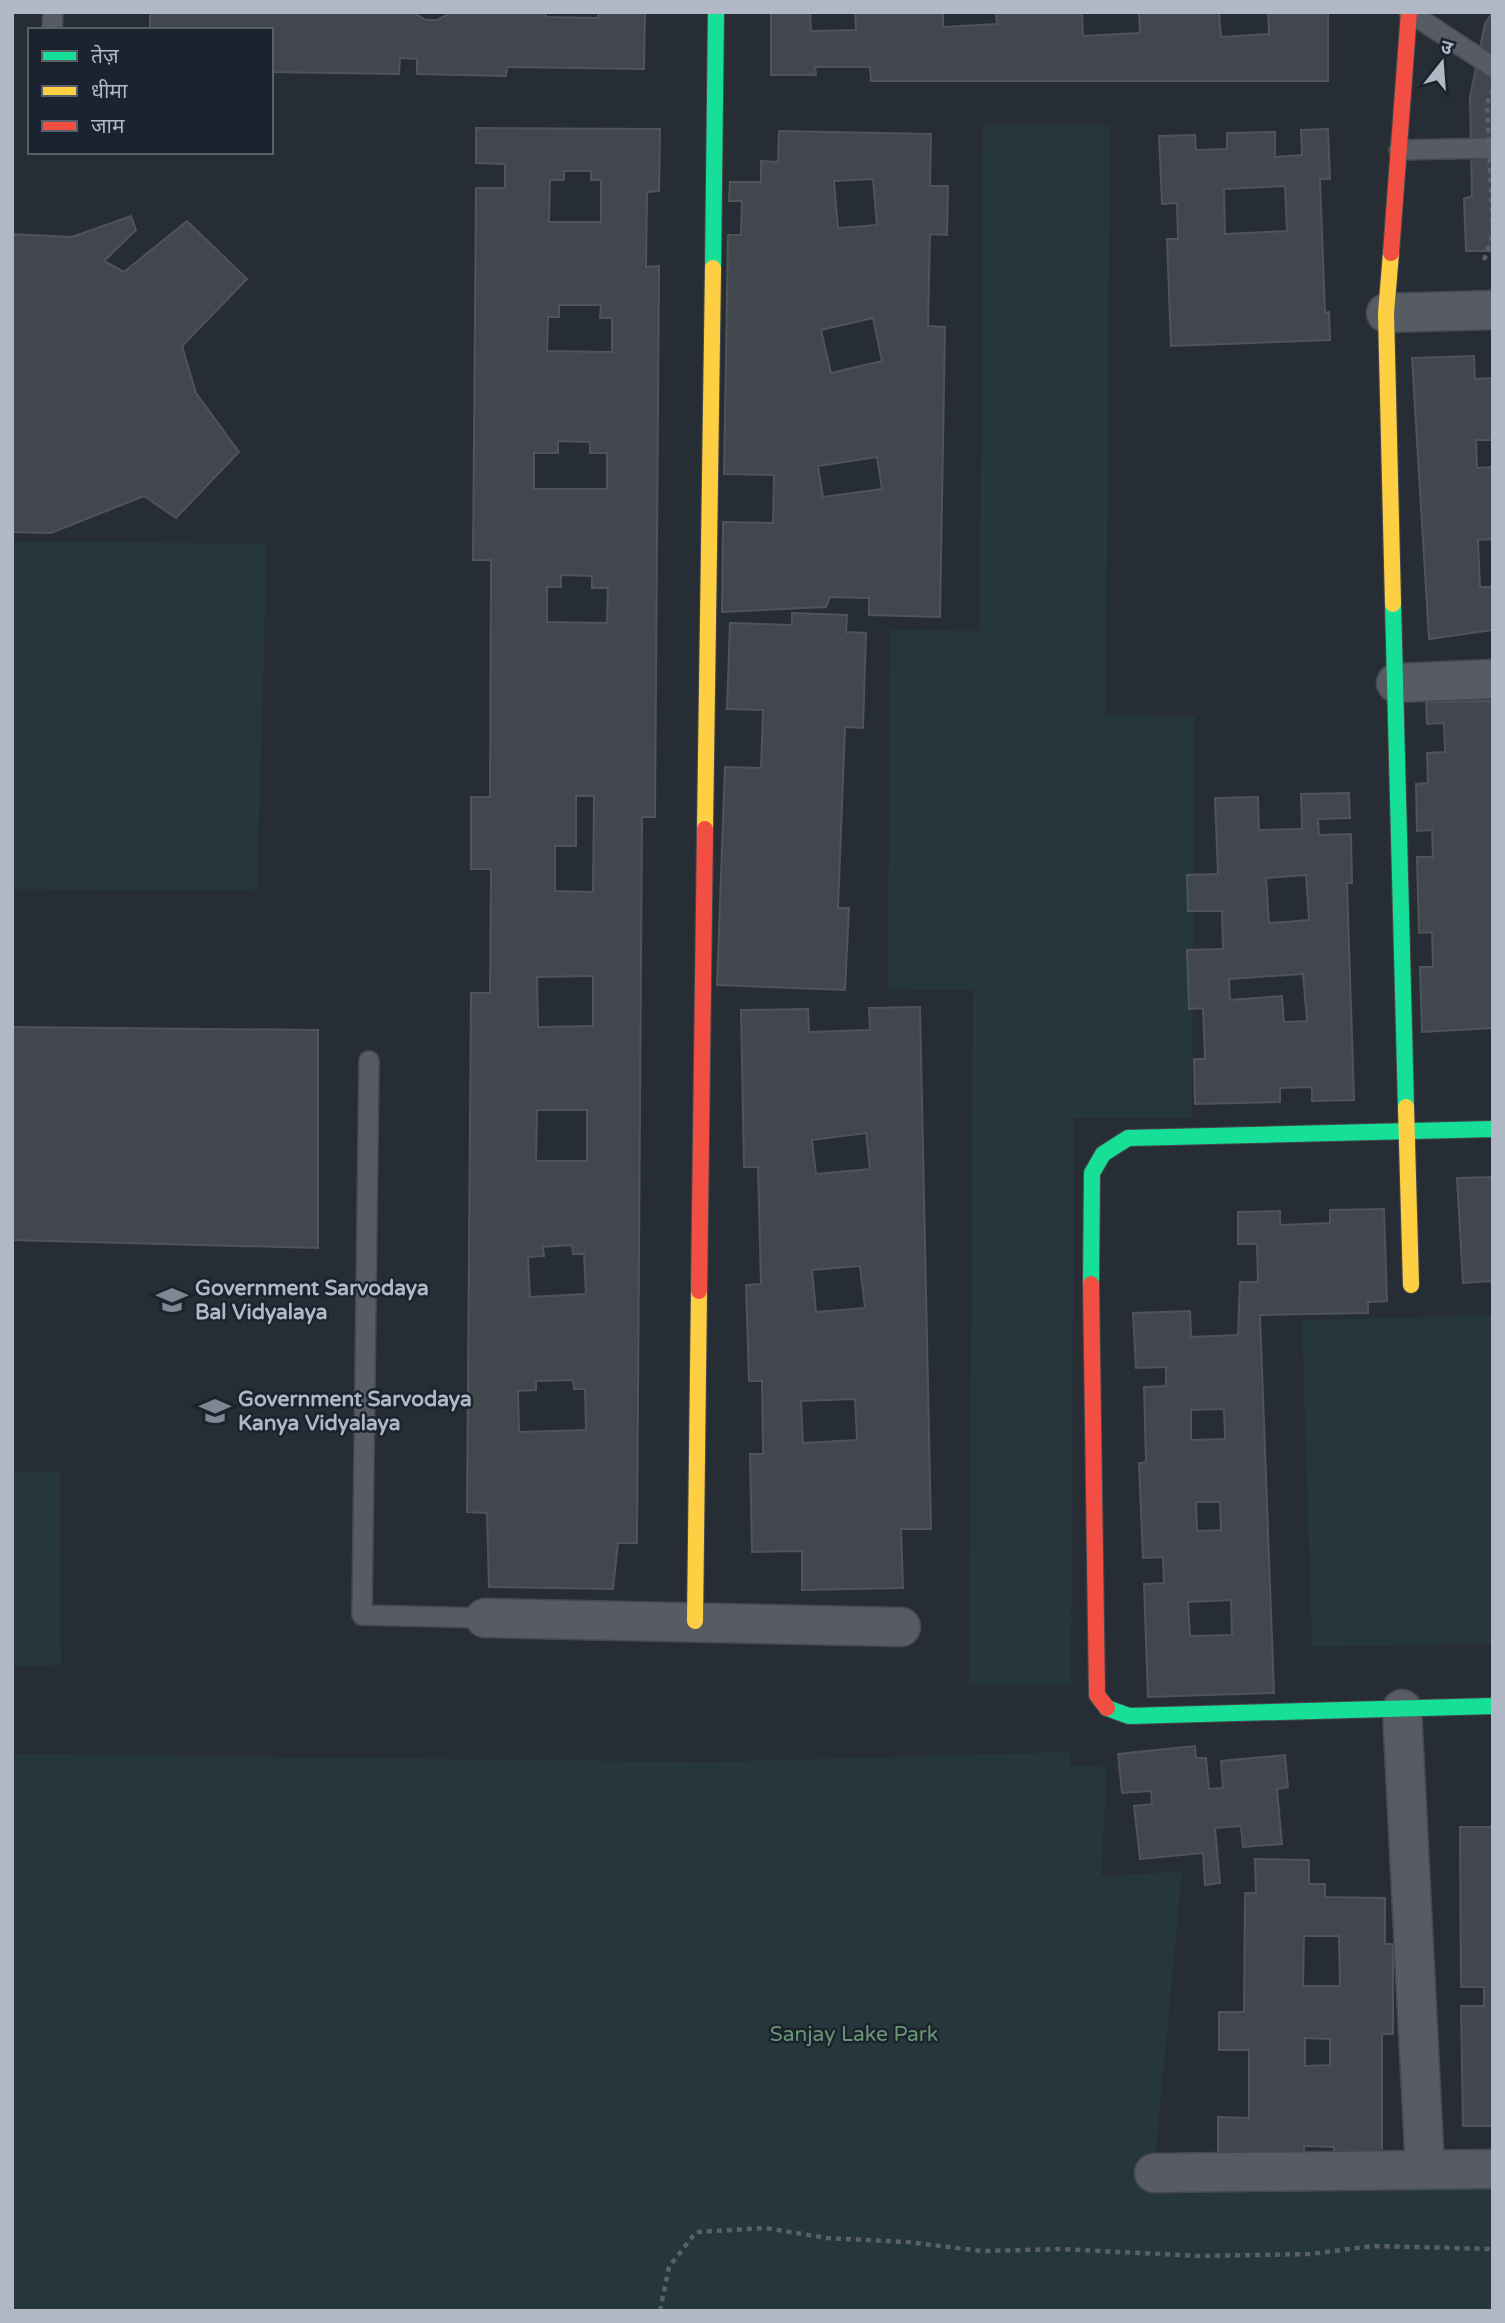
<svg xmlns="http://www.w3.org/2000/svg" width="1505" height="2323" font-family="'Varela Round','Noto Sans Devanagari',sans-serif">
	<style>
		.green { fill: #25373a }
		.building { fill: #42474d; stroke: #4f545b; stroke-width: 2; fill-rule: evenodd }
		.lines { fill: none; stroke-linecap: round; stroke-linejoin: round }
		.lane-casing { stroke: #45494f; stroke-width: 22 }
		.street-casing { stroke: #45494f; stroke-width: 41 }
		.fast-casing { stroke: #45494f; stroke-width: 18 }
		.slow-casing { stroke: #45494f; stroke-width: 18 }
		.jam-casing { stroke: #45494f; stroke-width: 18 }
		.path { stroke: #5a6066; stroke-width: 4.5; stroke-dasharray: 5 5; stroke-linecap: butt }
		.lane { stroke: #575b62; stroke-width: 19 }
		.street { stroke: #575b62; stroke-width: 38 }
		.fast { stroke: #16e098; stroke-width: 16 }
		.slow { stroke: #ffcf43; stroke-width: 16 }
		.jam { stroke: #f24e42; stroke-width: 16 }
		.path-bridge { stroke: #5a6066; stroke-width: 4.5; stroke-dasharray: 5 5; stroke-linecap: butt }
		.labels { text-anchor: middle; stroke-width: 5; stroke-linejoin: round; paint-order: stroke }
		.poi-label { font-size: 21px; font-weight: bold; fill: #b0b8c5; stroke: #1b232e; text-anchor: start }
		.park-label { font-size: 21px; fill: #689673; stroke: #1b232e }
	</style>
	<rect width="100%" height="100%" fill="#272d34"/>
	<!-- green -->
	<path class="green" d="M 983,124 L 1110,125 L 1106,715 L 1195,717 L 1192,1118 L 1074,1118 L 1071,1685 L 969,1685 L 973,990 L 888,989 L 890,630 L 980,631 Z
		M 12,541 L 267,544 L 257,891 L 12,889 Z
		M 1493,1315 L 1493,1643 L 1312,1647 L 1302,1320 Z
		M 12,1472 L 60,1472 L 61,1665 L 12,1666 Z
		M 1070,1752 L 1071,1766 L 1107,1767 L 1101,1877 L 1182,1871 L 1154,2173 L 1493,2166 L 1493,2311 L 12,2311 L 12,1754 L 711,1762 Z"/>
	<!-- building -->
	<path class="building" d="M 150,12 L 412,12 L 426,20 L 437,20 L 452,12 L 546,12 L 546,17 L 598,18 L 598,12 L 645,12 L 644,69 L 507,67 L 506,76 L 417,74 L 417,59 L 400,58 L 399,74 L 271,72 L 271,30 L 150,30 Z
		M 771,12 L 810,12 L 811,31 L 856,30 L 855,12 L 943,12 L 943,27 L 997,24 L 996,12 L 1082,12 L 1083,36 L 1140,33 L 1139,12 L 1219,12 L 1221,37 L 1269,34 L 1268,12 L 1328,12 L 1328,81 L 871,81 L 870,67 L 815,67 L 816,75 L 771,75 Z
		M 1493,12 L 1493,251 L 1466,251 L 1464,199 L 1472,196 L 1470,97 L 1485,24 Z
		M 476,128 L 660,129 L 659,191 L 647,192 L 646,267 L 659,266 L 655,817 L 642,817 L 637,1543 L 618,1543 L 613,1589 L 489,1587 L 487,1513 L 467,1512 L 471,993 L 490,993 L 491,869 L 471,869 L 471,797 L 490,797 L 491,560 L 473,560 L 476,188 L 505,188 L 505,164 L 476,163 ZM 564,171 L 591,171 L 591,180 L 601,180 L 601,222 L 549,222 L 550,180 L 564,180 ZM 559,305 L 601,305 L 600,318 L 612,318 L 612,352 L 547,351 L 548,317 L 559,317 ZM 558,441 L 590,442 L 590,453 L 607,453 L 607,489 L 534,489 L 534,453 L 558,453 ZM 561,575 L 592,576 L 592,588 L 608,588 L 607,623 L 547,622 L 547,587 L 561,587 ZM 576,796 L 594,796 L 593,892 L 555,891 L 555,846 L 576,846 ZM 593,976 L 593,1026 L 538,1027 L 537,977 ZM 537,1110 L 587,1110 L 587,1161 L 536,1161 ZM 572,1245 L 573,1254 L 584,1254 L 586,1294 L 530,1297 L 528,1257 L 544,1256 L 543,1247 ZM 573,1380 L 574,1389 L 585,1389 L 586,1430 L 519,1432 L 518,1391 L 536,1390 L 536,1381 Z
		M 1328,129 L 1330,179 L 1320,179 L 1325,313 L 1329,312 L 1330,340 L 1171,346 L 1167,239 L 1178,239 L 1177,203 L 1162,204 L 1159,136 L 1195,135 L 1196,150 L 1227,149 L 1227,133 L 1275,132 L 1275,157 L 1302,155 L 1301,130 ZM 1285,186 L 1287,231 L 1225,234 L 1224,189 Z
		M 779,131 L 931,134 L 930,186 L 948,186 L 947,235 L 930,234 L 928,326 L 945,327 L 940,617 L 869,615 L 869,598 L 830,597 L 826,607 L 722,612 L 723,522 L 773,523 L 774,475 L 724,474 L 728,235 L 741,235 L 742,201 L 729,201 L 730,182 L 761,182 L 761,161 L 778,162 ZM 873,179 L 877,225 L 838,228 L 834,181 ZM 873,318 L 882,361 L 831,373 L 821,330 ZM 877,457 L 882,489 L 823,497 L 818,466 Z
		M 131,216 L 136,230 L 104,261 L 124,272 L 187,221 L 247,279 L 182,346 L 196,393 L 239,452 L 176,518 L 144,496 L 51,533 L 12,532 L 12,234 L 72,237 Z
		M 1474,356 L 1475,379 L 1493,378 L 1493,440 L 1476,440 L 1477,468 L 1493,467 L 1493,539 L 1478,540 L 1480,587 L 1493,587 L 1493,630 L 1429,639 L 1412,358 Z
		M 792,613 L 847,615 L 846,632 L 866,633 L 863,728 L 845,727 L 838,908 L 849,908 L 845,990 L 717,985 L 725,767 L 761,768 L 763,710 L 727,709 L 730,623 L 792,625 Z
		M 1493,701 L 1493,1028 L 1422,1032 L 1420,967 L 1433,967 L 1432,932 L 1419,933 L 1417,857 L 1433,857 L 1432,830 L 1417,831 L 1416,784 L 1428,783 L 1427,753 L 1445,752 L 1444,723 L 1427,724 L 1426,702 Z
		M 1349,793 L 1350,818 L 1318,819 L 1319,835 L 1351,834 L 1352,883 L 1347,883 L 1354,1100 L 1312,1101 L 1312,1087 L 1280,1088 L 1280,1102 L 1195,1104 L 1194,1059 L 1205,1059 L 1203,1008 L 1189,1009 L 1187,950 L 1223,949 L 1222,911 L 1188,911 L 1187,875 L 1218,874 L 1215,798 L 1258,797 L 1259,830 L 1302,829 L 1301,794 ZM 1306,875 L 1309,920 L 1269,923 L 1266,878 ZM 1303,974 L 1307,1021 L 1284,1022 L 1282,996 L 1230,1000 L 1229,979 Z
		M 920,1007 L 931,1529 L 901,1529 L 903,1588 L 802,1590 L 802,1551 L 752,1552 L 750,1454 L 763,1454 L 762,1381 L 749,1381 L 746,1285 L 761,1284 L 758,1167 L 744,1167 L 741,1010 L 808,1009 L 809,1032 L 870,1030 L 869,1008 ZM 866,1133 L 870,1169 L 816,1174 L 812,1140 ZM 860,1266 L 865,1308 L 816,1312 L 812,1270 ZM 855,1399 L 857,1440 L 803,1443 L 801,1401 Z
		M 12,1027 L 318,1030 L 318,1248 L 12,1240 Z
		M 1493,1177 L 1493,1281 L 1463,1283 L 1457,1178 Z
		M 1384,1209 L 1387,1301 L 1368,1302 L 1368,1313 L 1260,1315 L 1274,1693 L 1148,1697 L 1144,1584 L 1164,1583 L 1163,1557 L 1143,1558 L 1139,1463 L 1146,1462 L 1144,1387 L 1166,1386 L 1166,1367 L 1136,1368 L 1133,1313 L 1190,1311 L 1191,1337 L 1238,1335 L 1240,1282 L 1258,1282 L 1257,1244 L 1238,1244 L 1238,1212 L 1280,1211 L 1280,1225 L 1330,1223 L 1330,1210 ZM 1224,1409 L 1225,1439 L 1191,1440 L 1191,1410 ZM 1196,1502 L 1220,1502 L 1221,1530 L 1197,1531 ZM 1231,1600 L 1232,1635 L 1190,1636 L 1188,1602 Z
		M 1195,1746 L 1196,1758 L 1206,1758 L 1209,1789 L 1223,1788 L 1221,1761 L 1285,1755 L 1288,1787 L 1277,1789 L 1282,1844 L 1243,1847 L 1241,1826 L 1215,1828 L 1220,1883 L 1205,1885 L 1203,1853 L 1140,1859 L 1134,1806 L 1152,1804 L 1151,1791 L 1122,1793 L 1118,1754 Z
		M 1460,1827 L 1493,1827 L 1493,2126 L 1463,2126 L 1461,2006 L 1484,2006 L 1484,1987 L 1461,1987 Z
		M 1255,1859 L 1309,1860 L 1309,1884 L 1325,1884 L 1325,1897 L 1385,1898 L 1385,1944 L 1393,1944 L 1393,2034 L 1382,2034 L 1382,2157 L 1334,2156 L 1334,2147 L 1304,2146 L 1304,2156 L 1218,2156 L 1218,2117 L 1249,2118 L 1249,2050 L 1219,2050 L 1219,2012 L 1244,2012 L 1245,1893 L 1256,1893 ZM 1304,1936 L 1339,1936 L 1340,1986 L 1303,1986 ZM 1305,2038 L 1330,2039 L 1330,2065 L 1305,2066 Z"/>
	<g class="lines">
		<!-- lane casing -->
		<g class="lane-casing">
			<path id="lane" d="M 1409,12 L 1493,67
				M 52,30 L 53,12
				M 1399,150 L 1493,148
				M 369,1061 L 362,1615 L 485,1618"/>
		</g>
		<!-- street casing -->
		<g class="street-casing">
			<path id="street" d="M 1386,313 L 1493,310
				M 1396,683 L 1493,679
				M 485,1618 L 901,1627
				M 1402,1709 L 1425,2170
				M 1154,2173 L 1493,2169"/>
		</g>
		<!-- fast casing -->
		<g class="fast-casing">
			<path id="fast" d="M 713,268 L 716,12
				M 1393,604 L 1406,1107
				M 1091,1284 L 1092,1173 L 1103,1154 L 1128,1138 L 1493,1129
				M 1107,1708 L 1129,1716 L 1493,1706"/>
		</g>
		<!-- slow casing -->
		<g class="slow-casing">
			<path id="slow" d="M 1391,253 L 1386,313 L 1393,604
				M 705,829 L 713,268
				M 1406,1107 L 1411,1285
				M 695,1621 L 699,1291"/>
		</g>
		<!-- jam casing -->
		<g class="jam-casing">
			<path id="jam" d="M 1391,253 L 1409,12
				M 1091,1284 L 1097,1695 L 1107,1708
				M 699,1291 L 705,829"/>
		</g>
		<!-- path -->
		<path class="path" d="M 1484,260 L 1493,234
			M 660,2311 L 669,2267 L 696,2232 L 766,2228 L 827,2238 L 908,2242 L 982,2251 L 1061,2249 L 1199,2256 L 1310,2254 L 1373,2246 L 1493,2249"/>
		<!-- lane -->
		<use href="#lane" class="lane"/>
		<!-- street -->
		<use href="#street" class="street"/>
		<!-- fast -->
		<use href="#fast" class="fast"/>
		<!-- slow -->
		<use href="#slow" class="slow"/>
		<!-- jam -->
		<use href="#jam" class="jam"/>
		<!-- path-bridge -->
		<path class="path-bridge" d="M 1493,89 L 1487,103 L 1493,234"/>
	</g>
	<!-- icons -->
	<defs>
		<g id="school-bare" transform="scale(2.415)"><path d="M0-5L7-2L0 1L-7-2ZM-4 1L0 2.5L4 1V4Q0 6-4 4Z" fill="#808792" stroke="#1b232e" stroke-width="2.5" paint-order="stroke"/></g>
	</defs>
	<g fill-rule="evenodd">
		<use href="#school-bare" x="172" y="1300"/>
		<use href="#school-bare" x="215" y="1411"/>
	</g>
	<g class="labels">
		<!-- poi labels -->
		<g class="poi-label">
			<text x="195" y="1295">Government Sarvodaya<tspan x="195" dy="24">Bal Vidyalaya</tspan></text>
			<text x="238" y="1406">Government Sarvodaya<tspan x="238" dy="24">Kanya Vidyalaya</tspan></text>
		</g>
		<!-- park labels -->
		<g class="park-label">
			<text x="854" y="2041">Sanjay Lake Park</text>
		</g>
	</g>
	<!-- border -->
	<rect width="1505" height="2323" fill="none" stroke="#b0b8c5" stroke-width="28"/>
	<!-- legend -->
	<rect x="28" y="28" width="245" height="126" fill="#1b232e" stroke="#575f6a" stroke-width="2"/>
	<rect x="42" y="51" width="35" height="10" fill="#16e098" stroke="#575f6a" stroke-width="2"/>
	<text x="91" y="63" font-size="21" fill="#b0b8c5">तेज़</text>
	<rect x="42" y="86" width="35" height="10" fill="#ffcf43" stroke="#575f6a" stroke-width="2"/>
	<text x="91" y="98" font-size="21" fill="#b0b8c5">धीमा</text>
	<rect x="42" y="121" width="35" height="10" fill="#f24e42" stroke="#575f6a" stroke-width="2"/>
	<text x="91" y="133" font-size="21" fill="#b0b8c5">जाम</text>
	<!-- north arrow -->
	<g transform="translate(1442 63) rotate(17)" stroke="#1b232e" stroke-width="5" paint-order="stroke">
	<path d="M0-5L12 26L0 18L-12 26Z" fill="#b0b8c5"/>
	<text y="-10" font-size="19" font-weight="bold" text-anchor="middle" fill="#b0b8c5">उ</text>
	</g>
</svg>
